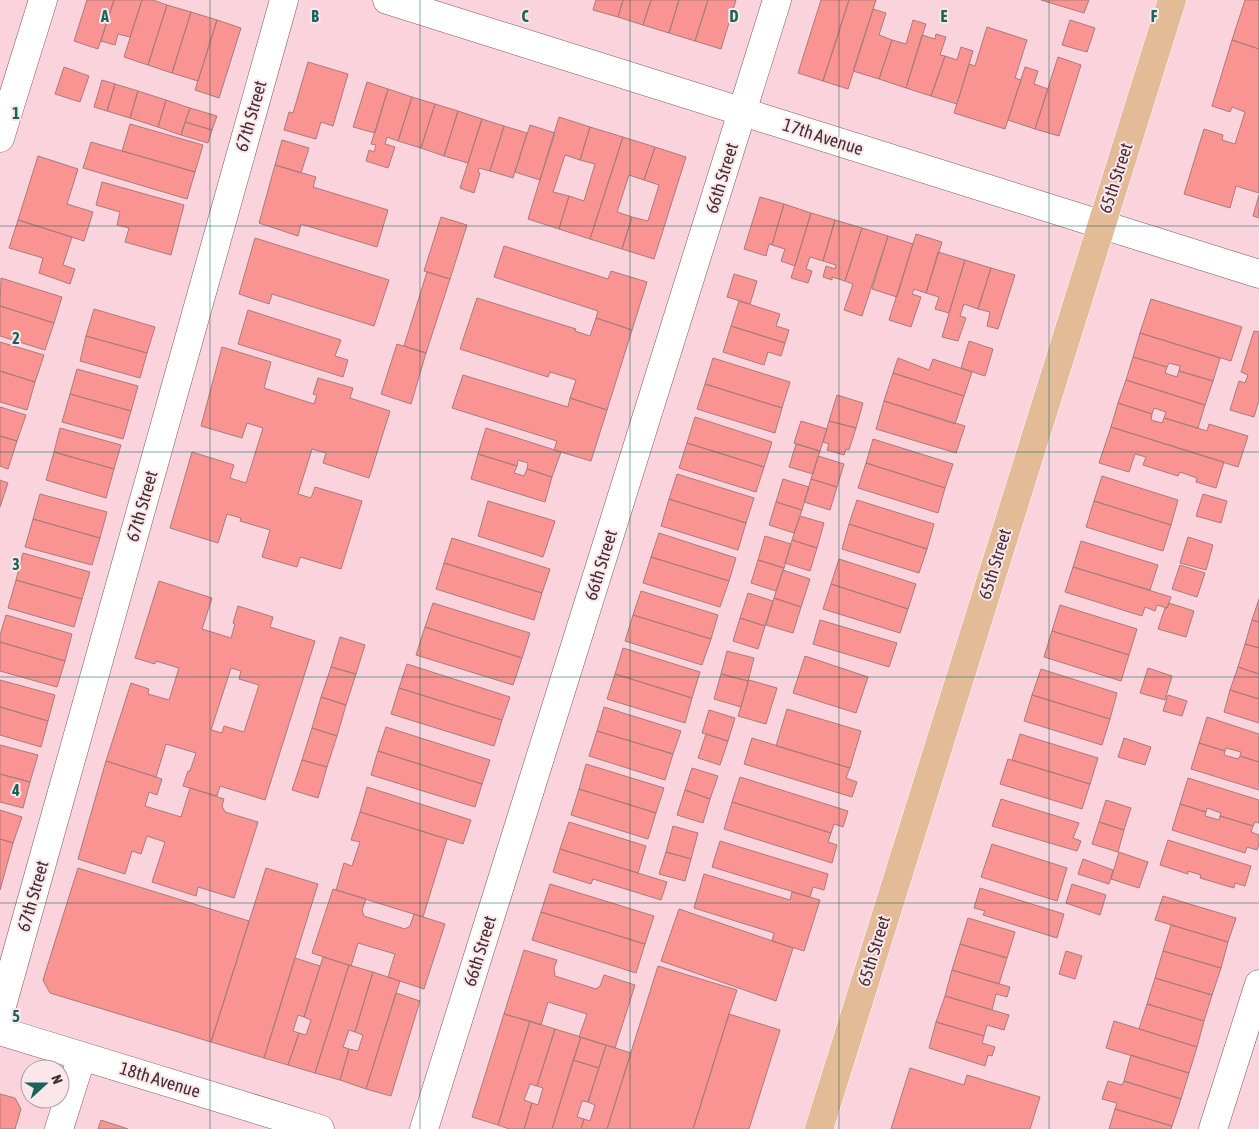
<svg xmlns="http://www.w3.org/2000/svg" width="1259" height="1129" font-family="'Asap Condensed',sans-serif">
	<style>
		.building { fill: #fa9493; stroke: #a97b7a; fill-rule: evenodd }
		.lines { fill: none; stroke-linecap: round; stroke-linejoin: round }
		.minor-casing { stroke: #7e5560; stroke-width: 29 }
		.major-casing { stroke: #fff; stroke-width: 29 }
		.minor { stroke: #fff; stroke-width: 28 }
		.major { stroke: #e3bb97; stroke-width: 28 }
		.grid { fill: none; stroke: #1a6358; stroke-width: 1; stroke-opacity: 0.55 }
		.labels { text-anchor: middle; stroke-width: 4; stroke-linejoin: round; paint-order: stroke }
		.street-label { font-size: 18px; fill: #433035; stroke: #fae6eb }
		.grid-label { font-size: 16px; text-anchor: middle; font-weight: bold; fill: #1a6358; stroke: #fae6eb; stroke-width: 4; stroke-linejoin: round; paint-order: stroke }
	</style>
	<rect width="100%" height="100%" fill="#fad3dd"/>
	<!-- building -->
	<path class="building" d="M 87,0 L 114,0 L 98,49 L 74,41 Z
		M 114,0 L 142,0 L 130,37 L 118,34 L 115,45 L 101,41 Z
		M 142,0 L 153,0 L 167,5 L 148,65 L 124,57 Z
		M 596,0 L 623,0 L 618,17 L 593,10 Z
		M 623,0 L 651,0 L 643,25 L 618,17 Z
		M 651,0 L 679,0 L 669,33 L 643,25 Z
		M 679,0 L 708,0 L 695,41 L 669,33 Z
		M 708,0 L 736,0 L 721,49 L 695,41 Z
		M 821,0 L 849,0 L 823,81 L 798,73 Z
		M 849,0 L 876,0 L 848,89 L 823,81 Z
		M 1041,0 L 1089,0 L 1084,13 Z
		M 1245,0 L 1259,0 L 1259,49 L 1232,40 Z
		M 167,5 L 191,12 L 172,73 L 148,65 Z
		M 873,9 L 886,13 L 879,35 L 892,40 L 879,79 L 853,71 Z
		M 191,12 L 217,20 L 198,81 L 172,73 Z
		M 217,20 L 241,28 L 219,98 L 195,90 Z
		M 913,20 L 926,24 L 906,88 L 879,79 L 892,40 L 906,44 Z
		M 1070,20 L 1095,28 L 1087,52 L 1062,45 Z
		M 987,27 L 1027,40 L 1015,78 L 1021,80 L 1005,129 L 954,113 L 969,64 L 975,66 Z
		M 936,34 L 946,37 L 940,55 L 945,56 L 931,96 L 906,88 L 922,35 L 935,39 Z
		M 1232,40 L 1259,49 L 1259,193 L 1236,186 L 1230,208 L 1184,194 L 1204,129 L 1223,135 L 1222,140 L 1235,144 L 1245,112 L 1232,107 L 1230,112 L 1212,106 Z
		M 961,47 L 973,51 L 957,104 L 931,96 L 945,56 L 957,60 Z
		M 1058,57 L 1081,65 L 1059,136 L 1035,129 Z
		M 308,62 L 348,74 L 333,126 L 321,122 L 316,139 L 284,130 L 289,112 L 293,113 Z
		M 64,67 L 89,76 L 80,102 L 55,94 Z
		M 1025,67 L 1038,71 L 1034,84 L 1048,89 L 1035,129 L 1008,120 Z
		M 102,80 L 115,84 L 107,111 L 94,107 Z
		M 367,82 L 388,89 L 375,133 L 353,127 Z
		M 115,84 L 138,91 L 130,118 L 107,111 Z
		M 388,89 L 412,97 L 398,141 L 387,137 L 385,144 L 395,147 L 388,168 L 366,161 L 369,150 L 374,152 L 376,145 L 371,144 Z
		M 138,91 L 166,100 L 158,127 L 130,118 Z
		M 412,97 L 435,104 L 421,148 L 398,141 Z
		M 166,100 L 190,108 L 181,135 L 158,127 Z
		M 435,104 L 458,111 L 444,156 L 421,148 Z
		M 190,108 L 217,116 L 212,130 L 185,122 Z
		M 458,111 L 482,119 L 468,163 L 444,156 Z
		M 559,117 L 590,127 L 580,160 L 565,155 L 553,192 L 569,196 L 559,229 L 528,219 Z
		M 482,119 L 504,126 L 490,171 L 479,168 L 478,172 L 480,173 L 474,193 L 460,188 Z
		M 185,122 L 212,130 L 208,143 L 181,135 Z
		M 130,124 L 203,145 L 195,172 L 122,151 Z
		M 530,125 L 555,133 L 540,180 L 515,172 Z
		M 504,126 L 527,133 L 513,178 L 490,171 Z
		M 590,127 L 623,137 L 590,239 L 559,229 L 569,196 L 584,201 L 595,164 L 580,160 Z
		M 623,137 L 655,147 L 644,180 L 629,175 L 617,212 L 632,217 L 622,249 L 590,239 Z
		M 282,140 L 309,148 L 301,173 L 275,165 Z
		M 91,142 L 195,172 L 187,199 L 83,168 Z
		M 655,147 L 686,157 L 654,259 L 622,249 L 632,217 L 648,221 L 659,185 L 644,180 Z
		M 38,156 L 78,169 L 67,204 L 93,212 L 84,241 L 18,220 Z
		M 275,165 L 316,177 L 313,187 L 388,210 L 377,247 L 301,224 L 298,236 L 259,223 Z
		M 102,182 L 184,205 L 171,255 L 125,242 L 129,228 L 117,225 L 120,212 L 96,205 Z
		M 1259,195 L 1259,218 L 1253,216 Z
		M 760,197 L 784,204 L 772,245 L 769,244 L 766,256 L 744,249 Z
		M 784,204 L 811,213 L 795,266 L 781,261 L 785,249 L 772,245 Z
		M 811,213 L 835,220 L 823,261 L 810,257 L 806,269 L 812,271 L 808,283 L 791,278 Z
		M 441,217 L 467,225 L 450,279 L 424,271 Z
		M 18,220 L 72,237 L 63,265 L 75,269 L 70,284 L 39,273 L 43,258 L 9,248 Z
		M 835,220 L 862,228 L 845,281 L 832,277 L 832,280 L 823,277 L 826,266 L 835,269 L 836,265 L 823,261 Z
		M 862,228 L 888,236 L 862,316 L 844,310 L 853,284 L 845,281 Z
		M 916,234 L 942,242 L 926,293 L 914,289 L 912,294 L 921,297 L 911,327 L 889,320 Z
		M 888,236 L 913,244 L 897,297 L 872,289 Z
		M 255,238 L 389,280 L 374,326 L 272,294 L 269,304 L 239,294 Z
		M 504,246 L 608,279 L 611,271 L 647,282 L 632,330 L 596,318 L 598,311 L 494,277 Z
		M 938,252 L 965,260 L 949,313 L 935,309 L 939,297 L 926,293 Z
		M 965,260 L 991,268 L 978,309 L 964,304 L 960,316 L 966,318 L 958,341 L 942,337 Z
		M 991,268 L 1015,275 L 998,329 L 987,326 L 990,312 L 978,309 Z
		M 427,272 L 450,279 L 426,353 L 404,346 Z
		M 734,274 L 757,281 L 750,304 L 727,297 Z
		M 1,278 L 62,297 L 54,323 L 0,306 Z
		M 477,298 L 576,329 L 575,331 L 590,336 L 596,318 L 632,330 L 607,410 L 570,398 L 576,380 L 550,372 L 548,377 L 460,349 Z
		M 1151,299 L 1242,327 L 1231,361 L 1140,333 Z
		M 739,301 L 780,314 L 776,326 L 789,330 L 785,343 L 731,326 Z
		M 0,306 L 54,323 L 45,350 L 0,336 Z
		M 94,309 L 155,327 L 147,353 L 86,336 Z
		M 248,310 L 341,340 L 335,356 L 348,360 L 343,377 L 238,344 Z
		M 731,326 L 785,343 L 781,356 L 768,352 L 764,365 L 723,352 Z
		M 1254,331 L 1259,332 L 1259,400 L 1254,417 L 1230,410 L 1239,381 L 1245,383 L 1248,375 L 1241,372 Z
		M 1140,333 L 1220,358 L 1213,381 L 1179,371 L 1180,366 L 1169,363 L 1167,367 L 1133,357 Z
		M 86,336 L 147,353 L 140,378 L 80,361 Z
		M 969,341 L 993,349 L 985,376 L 961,368 Z
		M 0,342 L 44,355 L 35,382 L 0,371 Z
		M 397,344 L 426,353 L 411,404 L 381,394 Z
		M 222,347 L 271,362 L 264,388 L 314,404 L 317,395 L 313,394 L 318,378 L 353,388 L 350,398 L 390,411 L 369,478 L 323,463 L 326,453 L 312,449 L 298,494 L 311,498 L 315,487 L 362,501 L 341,569 L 300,557 L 297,567 L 262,557 L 270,530 L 240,521 L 241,518 L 227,514 L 218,543 L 170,528 L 192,452 L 234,465 L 230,478 L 246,483 L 263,428 L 247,423 L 242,438 L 201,426 Z
		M 1133,357 L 1167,367 L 1165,373 L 1177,377 L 1179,371 L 1213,381 L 1205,405 L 1126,380 Z
		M 713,358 L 790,382 L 782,408 L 705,384 Z
		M 898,358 L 929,370 L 933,359 L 972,372 L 964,396 L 893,373 Z
		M 77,369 L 138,386 L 131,411 L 70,394 Z
		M 0,371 L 35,382 L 27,410 L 0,402 Z
		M 893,373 L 964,396 L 955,424 L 884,401 Z
		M 463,375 L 568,407 L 570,398 L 607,410 L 591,461 L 554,450 L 557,441 L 452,408 Z
		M 1126,380 L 1205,405 L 1198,428 L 1164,418 L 1166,412 L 1154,408 L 1152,414 L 1118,403 Z
		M 705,384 L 782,408 L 775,433 L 697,409 Z
		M 70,394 L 131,411 L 123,439 L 62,422 Z
		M 837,395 L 863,403 L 856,428 L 829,421 Z
		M 884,401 L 965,426 L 956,453 L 876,429 Z
		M 1118,403 L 1152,414 L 1151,420 L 1162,423 L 1164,418 L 1207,431 L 1209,424 L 1248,436 L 1238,467 L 1111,427 Z
		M 0,407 L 26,415 L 17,441 L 0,436 Z
		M 695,417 L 772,442 L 764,467 L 687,443 Z
		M 801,421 L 827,429 L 820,451 L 794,443 Z
		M 829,421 L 856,428 L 849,450 L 846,449 L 844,455 L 827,450 L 829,444 L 823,442 Z
		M 1111,427 L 1224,462 L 1216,488 L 1196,482 L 1197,478 L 1180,472 L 1178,476 L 1143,465 L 1146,457 L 1135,454 L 1129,472 L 1099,463 Z
		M 60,428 L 121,445 L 114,469 L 54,452 Z
		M 486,428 L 561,452 L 552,477 L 527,469 L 528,463 L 518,460 L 517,466 L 478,454 Z
		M 0,436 L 17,441 L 8,469 L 0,466 Z
		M 873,439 L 953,464 L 945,488 L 866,463 Z
		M 687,443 L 764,467 L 756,492 L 679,468 Z
		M 796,444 L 820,451 L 813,474 L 789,467 Z
		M 54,452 L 114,469 L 106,498 L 46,480 Z
		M 478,454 L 517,466 L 514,473 L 524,476 L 527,469 L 552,477 L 545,502 L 471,479 Z
		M 818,456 L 844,464 L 837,487 L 811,479 Z
		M 866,463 L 945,488 L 938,513 L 858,488 Z
		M 677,474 L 754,498 L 746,523 L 669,499 Z
		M 1102,476 L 1178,500 L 1171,525 L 1094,501 Z
		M 783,479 L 809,487 L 802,510 L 776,502 Z
		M 811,479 L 837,487 L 830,510 L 804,502 Z
		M 0,480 L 8,483 L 0,507 Z
		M 40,494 L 107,512 L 100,538 L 33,519 Z
		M 1203,494 L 1227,501 L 1221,523 L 1196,516 Z
		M 669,499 L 746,523 L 738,550 L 661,526 Z
		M 857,500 L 934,524 L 927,549 L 849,524 Z
		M 488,501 L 555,521 L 543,557 L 478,536 Z
		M 1094,501 L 1171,525 L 1163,551 L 1086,527 Z
		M 776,502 L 802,510 L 794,533 L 769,525 Z
		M 800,516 L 824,523 L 817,548 L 792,540 Z
		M 33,519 L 100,538 L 92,565 L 25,547 Z
		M 849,524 L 927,549 L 919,573 L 842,549 Z
		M 659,533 L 736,558 L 729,581 L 651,557 Z
		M 765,536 L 791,544 L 784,568 L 758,560 Z
		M 1188,537 L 1213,545 L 1206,570 L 1180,563 Z
		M 452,538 L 550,569 L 542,593 L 444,563 Z
		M 792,540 L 817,548 L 810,571 L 785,563 Z
		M 1081,541 L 1158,565 L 1150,590 L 1073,567 Z
		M 23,553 L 90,572 L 82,599 L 16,580 Z
		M 651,557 L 729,581 L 720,607 L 643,583 Z
		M 839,559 L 916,584 L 908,609 L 831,584 Z
		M 758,560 L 784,568 L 776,591 L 751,583 Z
		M 444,563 L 542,593 L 534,620 L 436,589 Z
		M 1180,565 L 1205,573 L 1197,597 L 1172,589 Z
		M 1073,567 L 1171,597 L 1167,608 L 1157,605 L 1155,611 L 1145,607 L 1142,616 L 1065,592 Z
		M 783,570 L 810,579 L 801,607 L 774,598 Z
		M 16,580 L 82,599 L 74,627 L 8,608 Z
		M 159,581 L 212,598 L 202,629 L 231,638 L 235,624 L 233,623 L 238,606 L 273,617 L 270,627 L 315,641 L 265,800 L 220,786 L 217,796 L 183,786 L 188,771 L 190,771 L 196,753 L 166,744 L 156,777 L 106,761 L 131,683 L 149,689 L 148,694 L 169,700 L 179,668 L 156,661 L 155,664 L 135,658 ZM 231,668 L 241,671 L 239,679 L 259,685 L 244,732 L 224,726 L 222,733 L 211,730 Z
		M 831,584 L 908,609 L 900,633 L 823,609 Z
		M 641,591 L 718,615 L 711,639 L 633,615 Z
		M 748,593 L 773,601 L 765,626 L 740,618 Z
		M 774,598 L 801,607 L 793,633 L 766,625 Z
		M 1259,599 L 1259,622 L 1252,620 Z
		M 433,603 L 530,633 L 522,658 L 425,627 Z
		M 1169,603 L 1194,611 L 1186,637 L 1158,629 L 1165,608 L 1167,608 Z
		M 1060,605 L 1137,629 L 1129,655 L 1052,631 Z
		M 6,615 L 72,634 L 65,661 L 0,642 L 0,635 Z
		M 633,615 L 711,639 L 702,665 L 625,641 Z
		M 740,618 L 765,626 L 758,649 L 733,641 Z
		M 820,620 L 897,643 L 889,667 L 813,644 Z
		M 1252,620 L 1259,622 L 1259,648 L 1245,644 Z
		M 425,627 L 522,658 L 513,685 L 416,655 Z
		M 1052,631 L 1129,655 L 1121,681 L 1044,657 Z
		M 340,637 L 365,645 L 356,674 L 331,667 Z
		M 0,642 L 65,661 L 57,687 L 0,671 Z
		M 1245,644 L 1259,648 L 1259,674 L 1238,667 Z
		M 623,648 L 700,672 L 692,698 L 615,674 Z
		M 727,651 L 754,658 L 748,681 L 721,674 Z
		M 805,656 L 868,677 L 856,713 L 793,693 Z
		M 407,664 L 510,697 L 502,720 L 399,688 Z
		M 331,667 L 356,674 L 346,705 L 321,697 Z
		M 1238,667 L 1259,674 L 1259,699 L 1230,690 Z
		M 1148,668 L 1172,676 L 1165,700 L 1140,693 Z
		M 1041,669 L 1117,693 L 1110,719 L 1032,695 Z
		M 615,674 L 692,698 L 685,723 L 607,699 Z
		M 721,674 L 748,681 L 741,707 L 714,699 Z
		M 0,680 L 55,695 L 48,721 L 0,707 Z
		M 749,680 L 777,688 L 766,724 L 738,716 Z
		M 399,688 L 502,720 L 494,746 L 391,714 Z
		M 1230,690 L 1259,699 L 1259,723 L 1224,712 Z
		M 1032,695 L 1110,719 L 1102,745 L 1024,721 Z
		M 1168,695 L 1187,701 L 1182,716 L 1163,711 Z
		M 321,697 L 346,705 L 337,736 L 312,728 Z
		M 0,707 L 48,721 L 41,747 L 0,735 Z
		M 604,707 L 681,731 L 673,754 L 597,731 Z
		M 787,709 L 861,731 L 850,768 L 776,746 Z
		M 709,710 L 735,718 L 728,741 L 702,733 Z
		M 1207,717 L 1259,734 L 1259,762 L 1240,756 L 1241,752 L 1226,748 L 1225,751 L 1199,743 Z
		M 386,727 L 490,760 L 482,784 L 378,751 Z
		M 312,728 L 337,736 L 327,767 L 302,760 Z
		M 597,731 L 673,754 L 665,780 L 589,756 Z
		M 706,734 L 728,741 L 720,765 L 698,758 Z
		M 1020,734 L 1098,758 L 1090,784 L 1012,760 Z
		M 752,738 L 850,768 L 846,778 L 857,782 L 852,797 L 744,764 Z
		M 1124,738 L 1151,747 L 1145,765 L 1118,757 Z
		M 1199,743 L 1225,751 L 1224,755 L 1238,759 L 1240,756 L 1259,762 L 1259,790 L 1191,769 Z
		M 0,745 L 38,755 L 30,782 L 0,774 Z
		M 378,751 L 482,784 L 475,807 L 371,775 Z
		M 1008,759 L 1090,784 L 1082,809 L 1000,784 Z
		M 302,760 L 327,767 L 318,798 L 292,790 Z
		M 106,761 L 162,779 L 157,795 L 149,792 L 145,806 L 181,817 L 190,788 L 224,799 L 222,806 L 225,812 L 258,822 L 234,898 L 198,887 L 196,896 L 152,882 L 165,842 L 147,836 L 141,854 L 132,851 L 125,874 L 78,859 Z
		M 586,764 L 664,788 L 656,813 L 579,789 Z
		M 692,768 L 718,776 L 710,799 L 685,790 Z
		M 0,774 L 30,782 L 23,808 L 0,802 Z
		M 740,777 L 848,811 L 843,827 L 834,824 L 831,833 L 732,802 Z
		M 1188,778 L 1259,800 L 1259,823 L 1255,822 L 1253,826 L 1220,816 L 1221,813 L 1207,808 L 1206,812 L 1180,804 Z
		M 367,787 L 471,820 L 463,844 L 360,812 Z
		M 579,789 L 656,813 L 648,839 L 571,815 Z
		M 685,790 L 710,799 L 703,823 L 677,815 Z
		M 1001,799 L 1079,823 L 1073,838 L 1081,841 L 1077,851 L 992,826 Z
		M 1106,800 L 1131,808 L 1124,830 L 1099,822 Z
		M 732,802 L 831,833 L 828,842 L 837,845 L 832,863 L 724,829 Z
		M 1180,804 L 1206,812 L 1205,816 L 1219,820 L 1220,816 L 1253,826 L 1251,832 L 1259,835 L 1259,844 L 1257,850 L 1247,847 L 1245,853 L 1172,830 Z
		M 0,810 L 22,817 L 13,843 L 0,839 Z
		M 360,812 L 447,839 L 423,917 L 336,890 L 344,863 L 352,866 L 360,842 L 351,840 Z
		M 569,822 L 646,846 L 638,873 L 560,849 Z
		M 1099,822 L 1124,830 L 1118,852 L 1092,844 Z
		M 673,826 L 698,833 L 691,859 L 666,852 Z
		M 0,839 L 13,843 L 0,890 Z
		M 1168,840 L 1251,866 L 1245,886 L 1235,883 L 1234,888 L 1200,878 L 1201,875 L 1188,871 L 1188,874 L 1160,865 Z
		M 720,841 L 828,874 L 824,890 L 813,887 L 810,897 L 712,867 Z
		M 992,844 L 1067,868 L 1057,901 L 981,877 Z
		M 560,849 L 667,882 L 661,900 L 593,879 L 591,884 L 553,872 Z
		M 666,852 L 691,859 L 685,881 L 659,874 Z
		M 1119,852 L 1148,862 L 1139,888 L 1111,879 Z
		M 1083,859 L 1113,870 L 1109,884 L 1078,874 Z
		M 78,868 L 249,921 L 211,1042 L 50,993 L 43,980 Z
		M 266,868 L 318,884 L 264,1058 L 211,1042 Z
		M 704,874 L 790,900 L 792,892 L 820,900 L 804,951 L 772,941 L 774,933 L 694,908 Z
		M 550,884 L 654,916 L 645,944 L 541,912 Z
		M 1072,884 L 1106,895 L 1100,915 L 1066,903 Z
		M 980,888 L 1064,914 L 1057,938 L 983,915 L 985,911 L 974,908 Z
		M 333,889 L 366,899 L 362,910 L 364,916 L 405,929 L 410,926 L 414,914 L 445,924 L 424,989 L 388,977 L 395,954 L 358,943 L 351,966 L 312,953 Z
		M 1163,896 L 1236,918 L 1228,942 L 1155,920 Z
		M 679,909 L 793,948 L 776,1001 L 661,961 Z
		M 541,912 L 645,944 L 636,973 L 532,940 Z
		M 968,918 L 1015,932 L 1007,958 L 960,944 Z
		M 1171,925 L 1228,942 L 1221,968 L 1163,951 Z
		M 960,944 L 1007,958 L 999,984 L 952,970 Z
		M 524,950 L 557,960 L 554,968 L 555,976 L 596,989 L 600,986 L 604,975 L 635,985 L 615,1048 L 579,1037 L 587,1014 L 548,1002 L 541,1025 L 504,1014 Z
		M 1066,951 L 1082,956 L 1075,979 L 1059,974 Z
		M 1163,951 L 1221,968 L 1212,995 L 1155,978 Z
		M 323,957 L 349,965 L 315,1073 L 288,1065 L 299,1033 L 306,1035 L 311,1020 L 304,1017 Z
		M 295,958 L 320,966 L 304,1017 L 298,1015 L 293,1031 L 299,1033 L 288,1065 L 264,1058 Z
		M 349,965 L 373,972 L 355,1032 L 349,1030 L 343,1047 L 349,1049 L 340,1080 L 315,1073 Z
		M 658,966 L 737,990 L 729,1014 L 693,1129 L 607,1129 Z
		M 952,970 L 1010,987 L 1007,997 L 996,994 L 992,1010 L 945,996 Z
		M 373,972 L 400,981 L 366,1089 L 340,1080 L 349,1049 L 358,1051 L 363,1035 L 355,1032 Z
		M 1155,978 L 1212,995 L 1204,1021 L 1147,1004 Z
		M 396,993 L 420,1001 L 391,1096 L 366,1089 Z
		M 945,996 L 1009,1015 L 1004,1030 L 987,1025 L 984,1036 L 936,1022 Z
		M 1147,1004 L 1204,1021 L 1197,1047 L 1139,1029 Z
		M 504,1014 L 530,1021 L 498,1125 L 472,1117 Z
		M 729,1014 L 780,1030 L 749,1129 L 693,1129 Z
		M 530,1021 L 555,1029 L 537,1086 L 530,1084 L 524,1100 L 532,1103 L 524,1129 L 509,1129 L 498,1125 Z
		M 1114,1021 L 1197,1047 L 1189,1073 L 1106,1048 Z
		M 936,1022 L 984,1036 L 982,1043 L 995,1047 L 992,1056 L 988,1055 L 985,1066 L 929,1048 Z
		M 555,1029 L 581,1037 L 552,1129 L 524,1129 L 532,1103 L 538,1105 L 543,1088 L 537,1086 Z
		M 581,1037 L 606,1045 L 599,1068 L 573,1060 Z
		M 606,1045 L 631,1053 L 607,1129 L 581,1129 L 584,1119 L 590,1121 L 595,1105 L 588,1102 Z
		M 1131,1055 L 1189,1073 L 1181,1099 L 1124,1081 Z
		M 573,1060 L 599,1068 L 588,1102 L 582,1101 L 577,1117 L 584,1119 L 581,1129 L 552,1129 Z
		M 910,1068 L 964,1085 L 967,1075 L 1040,1097 L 1030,1129 L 891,1129 Z
		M 1108,1081 L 1122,1085 L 1124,1081 L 1181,1099 L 1172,1126 L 1115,1109 L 1117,1103 L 1102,1099 Z
		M 0,1094 L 15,1098 L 21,1109 L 15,1129 L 0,1129 Z
		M 1115,1109 L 1172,1126 L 1171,1129 L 1109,1129 Z
		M 101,1120 L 128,1129 L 98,1129 Z"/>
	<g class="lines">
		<!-- minor casing -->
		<g class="minor-casing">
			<path id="minor" d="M 387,0 L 1259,274
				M 0,138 L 43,0
				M 0,1013 L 284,0
				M 0,1031 L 320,1129
				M 59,1129 L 82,1056
				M 424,1129 L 777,0
				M 1213,1129 L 1259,984"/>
		</g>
		<!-- major casing -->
		<g class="major-casing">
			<path id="major" d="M 819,1129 L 1172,0"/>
		</g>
		<!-- minor -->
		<use href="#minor" class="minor"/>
		<!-- major -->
		<use href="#major" class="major"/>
	</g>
	<!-- grid -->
	<path class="grid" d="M 210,0 L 210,1129M 420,0 L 420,1129M 630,0 L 630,1129M 839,0 L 839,1129M 1049,0 L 1049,1129M 0,226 L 1259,226M 0,452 L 1259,452M 0,677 L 1259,677M 0,903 L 1259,903"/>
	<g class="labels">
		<!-- street labels -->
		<g class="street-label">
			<text transform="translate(251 116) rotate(-74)" y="6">67th Street</text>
			<text transform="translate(823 137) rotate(18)" y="6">17th Avenue</text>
			<text transform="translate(722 178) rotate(-73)" y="6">66th Street</text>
			<text transform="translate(1116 178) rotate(-72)" y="6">65th Street</text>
			<text transform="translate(142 506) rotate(-74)" y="6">67th Street</text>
			<text transform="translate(995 564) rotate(-73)" y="6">65th Street</text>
			<text transform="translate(601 565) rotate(-73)" y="6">66th Street</text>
			<text transform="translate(33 896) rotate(-74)" y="6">67th Street</text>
			<text transform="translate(480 951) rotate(-73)" y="6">66th Street</text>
			<text transform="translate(874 951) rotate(-73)" y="6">65th Street</text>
			<text transform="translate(160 1080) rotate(17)" y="6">18th Avenue</text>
		</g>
	</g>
	<g class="grid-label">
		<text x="105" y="22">A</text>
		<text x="315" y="22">B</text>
		<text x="525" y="22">C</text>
		<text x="734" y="22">D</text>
		<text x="944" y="22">E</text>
		<text x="1154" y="22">F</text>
		<text x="16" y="119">1</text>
		<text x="16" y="344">2</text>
		<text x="16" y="570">3</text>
		<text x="16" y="796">4</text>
		<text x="16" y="1022">5</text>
	</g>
	<!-- north arrow -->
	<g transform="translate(45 1084) rotate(69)"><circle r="24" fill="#fae6eb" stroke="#b19da2"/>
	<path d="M0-4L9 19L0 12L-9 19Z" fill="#1a6358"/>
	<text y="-8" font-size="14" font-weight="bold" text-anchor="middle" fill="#433035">N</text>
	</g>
</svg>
